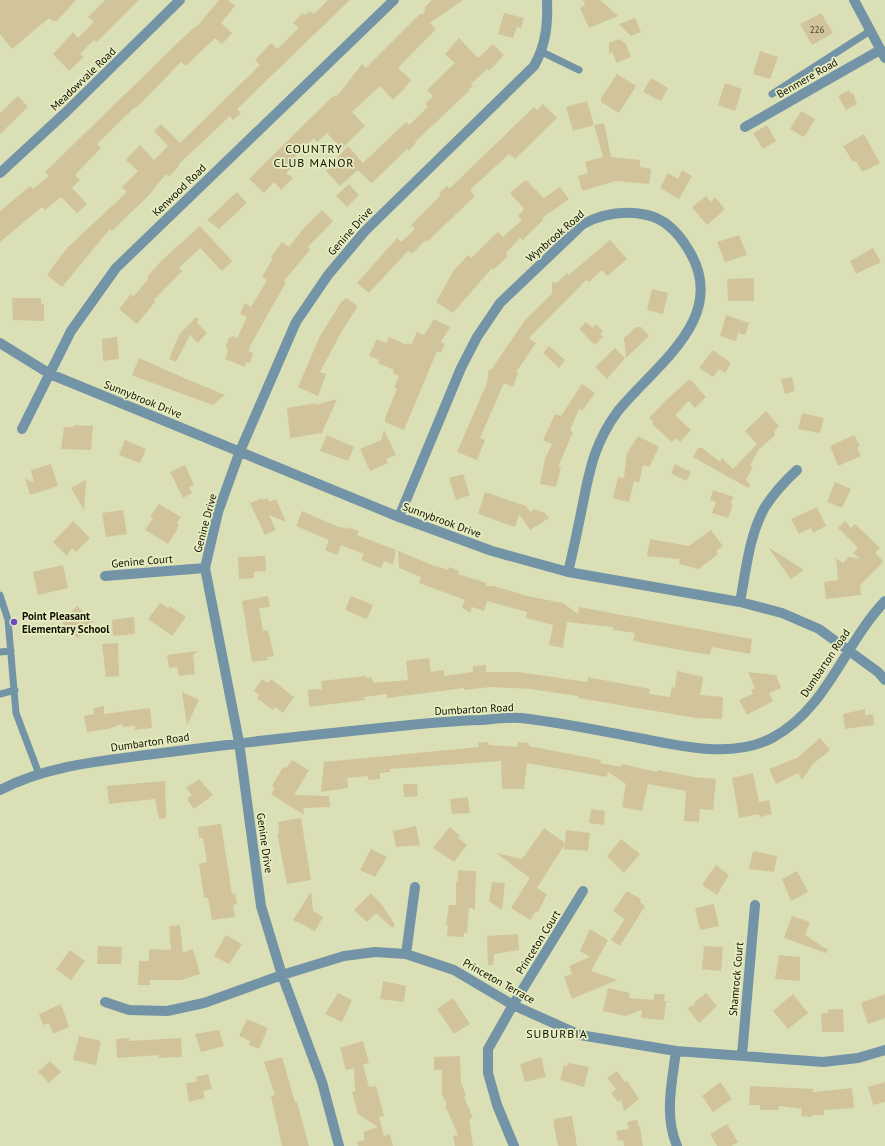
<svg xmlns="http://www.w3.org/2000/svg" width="885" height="1146" font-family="'PT Sans',sans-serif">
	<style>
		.building { fill: #d1c49b }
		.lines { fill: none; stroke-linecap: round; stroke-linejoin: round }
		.service { stroke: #7394a6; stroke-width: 7 }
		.minor { stroke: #7394a6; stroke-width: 10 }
		.poi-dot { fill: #6e4bc4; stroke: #e8edc1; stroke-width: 1.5 }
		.labels { text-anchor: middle; stroke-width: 3.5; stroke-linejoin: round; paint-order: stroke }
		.number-label { font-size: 9px; fill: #403d29 }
		.street-label { font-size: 11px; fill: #0f1003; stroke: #e8edc1 }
		.poi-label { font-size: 11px; font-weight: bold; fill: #0f1003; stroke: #e8edc1; text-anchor: start }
		.neighbourhood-label { font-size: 12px; letter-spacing: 1px; fill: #0f1003; stroke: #e8edc1 }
	</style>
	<rect width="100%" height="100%" fill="#dbdfb5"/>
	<!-- building -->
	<path class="building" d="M 0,0 L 76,0 L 57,21 L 53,21 L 49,18 L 12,49 L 0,34 Z
		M 105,0 L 139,0 L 97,42 L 94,40 L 80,54 L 84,57 L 69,71 L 53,54 L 73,32 L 78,38 L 94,22 L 88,17 Z
		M 219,0 L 228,0 L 235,6 L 221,23 L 232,33 L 222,44 L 215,38 L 186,66 L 181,62 L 136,108 L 135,107 L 97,144 L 101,148 L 75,175 L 80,180 L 72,188 L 87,204 L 77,213 L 61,197 L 45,210 L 42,207 L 0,242 L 0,211 L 30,186 L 33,189 L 49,176 L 45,172 L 191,30 L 199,24 Z
		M 328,0 L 350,0 L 237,109 L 241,113 L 233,120 L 230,116 L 178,165 L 179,166 L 169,177 L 166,174 L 149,195 L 112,231 L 110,229 L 62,287 L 47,275 L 67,248 L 127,192 L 122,187 L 138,171 L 126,160 L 131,154 L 140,145 L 154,160 L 168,146 L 154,131 L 161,124 L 180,143 L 260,65 L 255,60 L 271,43 L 277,49 L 299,28 L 293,23 L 302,13 L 305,15 L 310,11 L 314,14 Z
		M 432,0 L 463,0 L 430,23 L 436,29 L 398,68 L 411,80 L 404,89 L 393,100 L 380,86 L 352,112 L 365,126 L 341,149 L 327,133 L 317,142 L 314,138 L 295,156 L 300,161 L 286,173 L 293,178 L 281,190 L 274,182 L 264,193 L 249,179 L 332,97 L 338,95 L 362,64 L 366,68 L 421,13 L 422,15 L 426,9 L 424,8 Z
		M 583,0 L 600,0 L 618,16 L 589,28 L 580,8 L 585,5 Z
		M 504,13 L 524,18 L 521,28 L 517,27 L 513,38 L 498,34 Z
		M 821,13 L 833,33 L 812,45 L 800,24 Z
		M 635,18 L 641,32 L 631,36 L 619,24 Z
		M 459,38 L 478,58 L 493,44 L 504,55 L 489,71 L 487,69 L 471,84 L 473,86 L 468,90 L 469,91 L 415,142 L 416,143 L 409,151 L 407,149 L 373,182 L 371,183 L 358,170 L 340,186 L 326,171 L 348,146 L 363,163 L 406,122 L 409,125 L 428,107 L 425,104 L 433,96 L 427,90 L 455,63 L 445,54 Z
		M 619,39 L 626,44 L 631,57 L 617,63 L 612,52 L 609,53 L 609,43 Z
		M 760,51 L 778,57 L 770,79 L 753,74 Z
		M 617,74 L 636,86 L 619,113 L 601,102 L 601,98 Z
		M 651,78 L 668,88 L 661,101 L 643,92 Z
		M 725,83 L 742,89 L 735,111 L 718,105 Z
		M 849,90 L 851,94 L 853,93 L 857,104 L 846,110 L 838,96 Z
		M 18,96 L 28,107 L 0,134 L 0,113 Z
		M 587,101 L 594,125 L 573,131 L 566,107 Z
		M 543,104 L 557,118 L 515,159 L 509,154 L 470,190 L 475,196 L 427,242 L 426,240 L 412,254 L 408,251 L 369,293 L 357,283 L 397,238 L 401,242 L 415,229 L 411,225 L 441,195 L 439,193 L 447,186 L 449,189 L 534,107 L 537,110 Z
		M 801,111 L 815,119 L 804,137 L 790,129 Z
		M 604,123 L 611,157 L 640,160 L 640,167 L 651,169 L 649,184 L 616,181 L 582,191 L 578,176 L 588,173 L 585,162 L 603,157 L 594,125 Z
		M 767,125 L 776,141 L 763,149 L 753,133 Z
		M 864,134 L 880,163 L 862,172 L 856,161 L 853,162 L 843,146 Z
		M 682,170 L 692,176 L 679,199 L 660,188 L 668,173 L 678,179 Z
		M 526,180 L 544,198 L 560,187 L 569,199 L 542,218 L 543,220 L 523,240 L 520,238 L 506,253 L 508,256 L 493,270 L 492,268 L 453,313 L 436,302 L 454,270 L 468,255 L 471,258 L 498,232 L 503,237 L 522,220 L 518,216 L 524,209 L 510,193 Z
		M 349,184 L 359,195 L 347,207 L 336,196 Z
		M 237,192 L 247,203 L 219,229 L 207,220 Z
		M 706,196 L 711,202 L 715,197 L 725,209 L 707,225 L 692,207 Z
		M 322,210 L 333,221 L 308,247 L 310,250 L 284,281 L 286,282 L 250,346 L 249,352 L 253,353 L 250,363 L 246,362 L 245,367 L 225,359 L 228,351 L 226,346 L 229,337 L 231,338 L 232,336 L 237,338 L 247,317 L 240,314 L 245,303 L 251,307 L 267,280 L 262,277 L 273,258 L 271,257 L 282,242 L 289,247 L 303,229 Z
		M 200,226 L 232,261 L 222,271 L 200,248 L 179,268 L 182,271 L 154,300 L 155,302 L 137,324 L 119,309 L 131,294 L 134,296 L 148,279 L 147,277 L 162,260 Z
		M 739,235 L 747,255 L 725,262 L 717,242 Z
		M 610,240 L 627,259 L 607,276 L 602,270 L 589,282 L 586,280 L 529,338 L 536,343 L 516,372 L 518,373 L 513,387 L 504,383 L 480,438 L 485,440 L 477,460 L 457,452 L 487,383 L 489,369 L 491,370 L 525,320 L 552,294 L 552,282 L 557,283 L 567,273 L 569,275 Z
		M 873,248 L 881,262 L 856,274 L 850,261 Z
		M 754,278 L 754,301 L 728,301 L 727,279 Z
		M 652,289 L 668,293 L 663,314 L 647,310 Z
		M 12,298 L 41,298 L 41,305 L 44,304 L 44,321 L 13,320 Z
		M 346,298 L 358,306 L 342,331 L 320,372 L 326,374 L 318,396 L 298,387 L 319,338 L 341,302 Z
		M 726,315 L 749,323 L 745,335 L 738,333 L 736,341 L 720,336 Z
		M 196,317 L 199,319 L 197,323 L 207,333 L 198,343 L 190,335 L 176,362 L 169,359 L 179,335 Z
		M 434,319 L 450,327 L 441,342 L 445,344 L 441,353 L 437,351 L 404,430 L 385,422 L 385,418 L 397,389 L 394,387 L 399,376 L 393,373 L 394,370 L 378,363 L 379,360 L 369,356 L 377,339 L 386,343 L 389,337 L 407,345 L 408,343 L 411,345 L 417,332 L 424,335 Z
		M 586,322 L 593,328 L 596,324 L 603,331 L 600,334 L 603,337 L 595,345 L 579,329 Z
		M 636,327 L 641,327 L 649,336 L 626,358 L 624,338 Z
		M 117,337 L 119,359 L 103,361 L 102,339 Z
		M 549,346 L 565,360 L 559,368 L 543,353 Z
		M 615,348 L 625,358 L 607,379 L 595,367 Z
		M 713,350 L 731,363 L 725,373 L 719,369 L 713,377 L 699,368 Z
		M 139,358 L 184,378 L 225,395 L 213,405 L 139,378 L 132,375 Z
		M 792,377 L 795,391 L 785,394 L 781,379 Z
		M 690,379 L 706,397 L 695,408 L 689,401 L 675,415 L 691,430 L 680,442 L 676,438 L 672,442 L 652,424 L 653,422 L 649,418 L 666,400 Z
		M 582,384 L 595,393 L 582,411 L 579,409 L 570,430 L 573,432 L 558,467 L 561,467 L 556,487 L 540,484 L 545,459 L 552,444 L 543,440 L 555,414 L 561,416 Z
		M 337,399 L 322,433 L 290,438 L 287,408 L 316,403 L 315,405 Z
		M 766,411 L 779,426 L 774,432 L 775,435 L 761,448 L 760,447 L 750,466 L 753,467 L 746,480 L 751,485 L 748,488 L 693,457 L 698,448 L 702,448 L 720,462 L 722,458 L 733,469 L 757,444 L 745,431 Z
		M 802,413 L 824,418 L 820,433 L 798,429 Z
		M 74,425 L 93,426 L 91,450 L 61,449 L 64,427 L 73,427 Z
		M 384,430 L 396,455 L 386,459 L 388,463 L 370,471 L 360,449 L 381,440 Z
		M 327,435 L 354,447 L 348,461 L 320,451 Z
		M 854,435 L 860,446 L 857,447 L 861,456 L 838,466 L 830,446 Z
		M 638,436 L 659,447 L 649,467 L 643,465 L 639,483 L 634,481 L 629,502 L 613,498 L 618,477 L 624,478 L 627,453 Z
		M 125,440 L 146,449 L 140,463 L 119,455 Z
		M 51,464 L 58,486 L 30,495 L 25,478 L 34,483 L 31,470 Z
		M 675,464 L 691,472 L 686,481 L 671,473 Z
		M 185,465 L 194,485 L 189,487 L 192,493 L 183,498 L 170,472 Z
		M 463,474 L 470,495 L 456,500 L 449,478 Z
		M 86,480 L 84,510 L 71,488 Z
		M 835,482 L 851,489 L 842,508 L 827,502 Z
		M 713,490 L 734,497 L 730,503 L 733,504 L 728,518 L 712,513 L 716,502 L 710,500 Z
		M 485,492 L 526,506 L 530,512 L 534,509 L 545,513 L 549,518 L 530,530 L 519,514 L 515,527 L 478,514 Z
		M 262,498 L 263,500 L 268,498 L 269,502 L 276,499 L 286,522 L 269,515 L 276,530 L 265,535 L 250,503 Z
		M 159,504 L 181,517 L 177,523 L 179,525 L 177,530 L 168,544 L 145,530 L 153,518 L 150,517 Z
		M 817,507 L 826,526 L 813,533 L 811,528 L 799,534 L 791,519 Z
		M 123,510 L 127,534 L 106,537 L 102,513 Z
		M 302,511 L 336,526 L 347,529 L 348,527 L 359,531 L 357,535 L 396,550 L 393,565 L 384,561 L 381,568 L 361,560 L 364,554 L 341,545 L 337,555 L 325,550 L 329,540 L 296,526 Z
		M 73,521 L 90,538 L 76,552 L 72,548 L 67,556 L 53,542 Z
		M 845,521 L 851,528 L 855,524 L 880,548 L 875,553 L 883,561 L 882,563 L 860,585 L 861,595 L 826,599 L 824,582 L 838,580 L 836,558 L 843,563 L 849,557 L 860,559 L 853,553 L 858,548 L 838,528 Z
		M 711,530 L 723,546 L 716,551 L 718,554 L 699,569 L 679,564 L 680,559 L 647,556 L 650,539 L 689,546 Z
		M 768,547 L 804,570 L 791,579 Z
		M 398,551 L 437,567 L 437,566 L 448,570 L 449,567 L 459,571 L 458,574 L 487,583 L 485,586 L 494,586 L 527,596 L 563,603 L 578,614 L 579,607 L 752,639 L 750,654 L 712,647 L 710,655 L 675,649 L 633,641 L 635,633 L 613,630 L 613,627 L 567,622 L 563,648 L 549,645 L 553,625 L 526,618 L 527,612 L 487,601 L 484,611 L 472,607 L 470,613 L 462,607 L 465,600 L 419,583 L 421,577 L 399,568 Z
		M 265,556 L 266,571 L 254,572 L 254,578 L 239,579 L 238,557 Z
		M 63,565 L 68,588 L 38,595 L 33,572 Z
		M 268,596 L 270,607 L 259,608 L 263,631 L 268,630 L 274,656 L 267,657 L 268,660 L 252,662 L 242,601 Z
		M 351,596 L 373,605 L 367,619 L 345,610 Z
		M 160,603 L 168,608 L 170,606 L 186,617 L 172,636 L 148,619 Z
		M 77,606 L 93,621 L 78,638 L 62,623 Z
		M 134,617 L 135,634 L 113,636 L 112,620 Z
		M 118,643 L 119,676 L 106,677 L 102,644 Z
		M 198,651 L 193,655 L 195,674 L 179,676 L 177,667 L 169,668 L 167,655 Z
		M 429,658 L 431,672 L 444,670 L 444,676 L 473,672 L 473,666 L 486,665 L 486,672 L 518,672 L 587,682 L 588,677 L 650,689 L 649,694 L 670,697 L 672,687 L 675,688 L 677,671 L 703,677 L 700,695 L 723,697 L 722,719 L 696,718 L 578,698 L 578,696 L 530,689 L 491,687 L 464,690 L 464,688 L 387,698 L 387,694 L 364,697 L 365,700 L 309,707 L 308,690 L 322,689 L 321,681 L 366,676 L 366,678 L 372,677 L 373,683 L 408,680 L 406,661 Z
		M 748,672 L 776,675 L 781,688 L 769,693 L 773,701 L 747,715 L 739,700 L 753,694 L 751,690 L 755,688 Z
		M 262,679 L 268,683 L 271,679 L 294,697 L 283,713 L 275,707 L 273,710 L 257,698 L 259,695 L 254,691 Z
		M 182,692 L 199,700 L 187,725 Z
		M 104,706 L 104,714 L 150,708 L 152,728 L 135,730 L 135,726 L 123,727 L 122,724 L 108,729 L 87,732 L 84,716 L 94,714 L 93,708 Z
		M 865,709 L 865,715 L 873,714 L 874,725 L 845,729 L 843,714 Z
		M 820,738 L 830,750 L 813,764 L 802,780 L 798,773 L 776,784 L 769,769 L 797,758 Z
		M 488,742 L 489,745 L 517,747 L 518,742 L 529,743 L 529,746 L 601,760 L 600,763 L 621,767 L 622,764 L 657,772 L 658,770 L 694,777 L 716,779 L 713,810 L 700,809 L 699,822 L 684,821 L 686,791 L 648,784 L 642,811 L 622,807 L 626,784 L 608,772 L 607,777 L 527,763 L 524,789 L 502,789 L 501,761 L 390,769 L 390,772 L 380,773 L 380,779 L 368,780 L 368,776 L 347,778 L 348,788 L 321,792 L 324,762 L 479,747 L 478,743 Z
		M 292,760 L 309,770 L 294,795 L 329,796 L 330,807 L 303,808 L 304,815 L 271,794 L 275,788 L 272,786 L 283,767 L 286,768 Z
		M 753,773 L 759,802 L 769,800 L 772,814 L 760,817 L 759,814 L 739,818 L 732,778 Z
		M 199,779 L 213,795 L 194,809 L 187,799 L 192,795 L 186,788 Z
		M 165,781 L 166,818 L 159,819 L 155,799 L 109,804 L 107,786 Z
		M 403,784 L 417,784 L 418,796 L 404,797 Z
		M 468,797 L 470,813 L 452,814 L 450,799 Z
		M 591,809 L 605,811 L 604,825 L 589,823 Z
		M 301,818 L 311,880 L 287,884 L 277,833 L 279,833 L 278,822 Z
		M 221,824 L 232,894 L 235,893 L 237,904 L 233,905 L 235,917 L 212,920 L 208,898 L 204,898 L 199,864 L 207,862 L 203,838 L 199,838 L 198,827 Z
		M 416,826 L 420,845 L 396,847 L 393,831 Z
		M 450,827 L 460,836 L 458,838 L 467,845 L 454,862 L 433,848 Z
		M 544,828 L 565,843 L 566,830 L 590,833 L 588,851 L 564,849 L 565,844 L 537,888 L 547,894 L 538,912 L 536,911 L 530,920 L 511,908 L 530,878 L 496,853 L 522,859 Z
		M 621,839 L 640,854 L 624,873 L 607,856 Z
		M 371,849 L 387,857 L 375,877 L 360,870 Z
		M 753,851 L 777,856 L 774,872 L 749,869 Z
		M 716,865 L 729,875 L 717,895 L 702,885 Z
		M 458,870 L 476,871 L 475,909 L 469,908 L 467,933 L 464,933 L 464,937 L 447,936 L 448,925 L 446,925 L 449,905 L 456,905 L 456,881 L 458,881 Z
		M 797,871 L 808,892 L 791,901 L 782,879 Z
		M 492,882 L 505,883 L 502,910 L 489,901 Z
		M 627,891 L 641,899 L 640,902 L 645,906 L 620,946 L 611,940 L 625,919 L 613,911 Z
		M 311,892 L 313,911 L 323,917 L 315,931 L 293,920 Z
		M 371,893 L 382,905 L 395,925 L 392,928 L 376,913 L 367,922 L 354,910 Z
		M 714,904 L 719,926 L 700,930 L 695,908 Z
		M 792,916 L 810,922 L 805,935 L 828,950 L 826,953 L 784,938 Z
		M 180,925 L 183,953 L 193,949 L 200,974 L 181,980 L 150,980 L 150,985 L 138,985 L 139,961 L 149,961 L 149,949 L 171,950 L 169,926 Z
		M 590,929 L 608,940 L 591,971 L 617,980 L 572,999 L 564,977 L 572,974 L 569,966 L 590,957 L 580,951 Z
		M 518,934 L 519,950 L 494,954 L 493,965 L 488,965 L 487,936 Z
		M 226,935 L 242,944 L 229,964 L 214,956 Z
		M 98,946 L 122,947 L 121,964 L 97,964 Z
		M 704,946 L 723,947 L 721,971 L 702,969 Z
		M 70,950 L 85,961 L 71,980 L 56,969 Z
		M 779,955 L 800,957 L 800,981 L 775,979 Z
		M 383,981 L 406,986 L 404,1002 L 380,999 Z
		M 608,988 L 630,993 L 629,998 L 654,1000 L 654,994 L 665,994 L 664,1001 L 669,1001 L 666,1002 L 664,1020 L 641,1018 L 642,1010 L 626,1016 L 603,1011 Z
		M 338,993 L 352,1000 L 342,1022 L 325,1014 Z
		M 706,993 L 717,1006 L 699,1023 L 687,1008 L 695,1005 L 694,1003 Z
		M 793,994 L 808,1013 L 788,1029 L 773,1011 Z
		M 885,994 L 885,1018 L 868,1024 L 861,1003 Z
		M 453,998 L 470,1024 L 454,1034 L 437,1009 Z
		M 61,1004 L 69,1027 L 53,1034 L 49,1023 L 43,1025 L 39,1014 Z
		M 837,1009 L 843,1009 L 844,1032 L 822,1032 L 821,1014 L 828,1013 L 828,1010 Z
		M 247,1019 L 268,1028 L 259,1049 L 249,1045 L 250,1041 L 239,1036 Z
		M 219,1030 L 224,1046 L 201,1052 L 195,1034 Z
		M 79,1036 L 101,1041 L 96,1065 L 73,1060 Z
		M 129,1038 L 129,1041 L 181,1038 L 182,1057 L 159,1058 L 159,1055 L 117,1058 L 116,1039 Z
		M 363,1041 L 369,1063 L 363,1065 L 369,1087 L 376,1086 L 384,1116 L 379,1117 L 384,1136 L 390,1134 L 393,1146 L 358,1146 L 357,1142 L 365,1140 L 363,1132 L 378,1127 L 358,1114 L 352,1092 L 355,1091 L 354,1068 L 346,1070 L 340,1048 Z
		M 460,1056 L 461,1082 L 466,1096 L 464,1097 L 473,1118 L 469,1119 L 473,1146 L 455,1146 L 453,1136 L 458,1135 L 445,1105 L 447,1105 L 442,1095 L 442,1070 L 434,1070 L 434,1057 Z
		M 282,1057 L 295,1102 L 297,1102 L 309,1146 L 282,1146 L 271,1096 L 275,1095 L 264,1062 Z
		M 541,1057 L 546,1077 L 525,1082 L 520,1064 Z
		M 50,1061 L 61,1072 L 49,1083 L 38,1072 Z
		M 568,1063 L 589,1067 L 584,1087 L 560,1080 L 564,1065 L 567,1066 Z
		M 617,1071 L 625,1082 L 627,1081 L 639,1099 L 624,1111 L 621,1100 L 618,1102 L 611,1093 L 616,1089 L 607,1078 Z
		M 208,1074 L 212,1089 L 203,1091 L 205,1098 L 189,1102 L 186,1083 L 197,1082 L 196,1077 Z
		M 720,1082 L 732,1099 L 713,1112 L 702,1096 Z
		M 885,1082 L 885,1102 L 873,1105 L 868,1087 Z
		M 750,1086 L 813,1089 L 813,1092 L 852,1088 L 854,1108 L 824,1110 L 824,1115 L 812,1115 L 812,1117 L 801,1116 L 802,1109 L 779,1106 L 779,1110 L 760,1110 L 760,1105 L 749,1105 Z
		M 572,1116 L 577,1146 L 558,1146 L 554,1127 L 554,1119 Z
		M 637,1120 L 639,1127 L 640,1126 L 643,1146 L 624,1146 L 623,1140 L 618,1141 L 616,1131 L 629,1129 L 627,1122 Z
		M 727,1124 L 738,1142 L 732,1146 L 717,1146 L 710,1134 Z"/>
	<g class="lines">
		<!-- service -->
		<path class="service" d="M 542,52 L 579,70
			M 772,94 L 870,31
			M 0,595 L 8,620 L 16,713 L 39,774
			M 0,652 L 11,651
			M 0,694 L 15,690"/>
		<!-- minor -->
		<path class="minor" d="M 854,0 L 885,58
			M 745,127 L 880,50
			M 0,173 L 65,113 L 180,0
			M 0,343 L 50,374 L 399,517 L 492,551 L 568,572 L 740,602 L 782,613 L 819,629 L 878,672 L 885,680
			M 22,429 L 71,331 L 116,268 L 394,0
			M 399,517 L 461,368 L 477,337 L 500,303 L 583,224 C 604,213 624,210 647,215 C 665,219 679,234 688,249 C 731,317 655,365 618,411 C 609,423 600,440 595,454 C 590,468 587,483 584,498 C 579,523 574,548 568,572
			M 105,576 L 205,568
			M 740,602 C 746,571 749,535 765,507 C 774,493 785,481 797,470
			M 0,790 C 48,765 102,761 154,754 C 223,745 292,737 361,730 C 401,726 441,721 481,720 C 494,719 508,717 520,718 C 560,722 600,731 639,738 C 682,746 732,759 772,738 C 827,709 844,644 885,601
			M 406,954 L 415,887
			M 105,1002 L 129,1010 L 167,1011 L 204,1003 L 282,975 L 344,956 L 375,952 L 406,954 L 454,970 L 513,1005 L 580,1035 L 676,1051 L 823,1062 L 858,1058 L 885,1050
			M 676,1051 C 672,1082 664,1116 677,1146
			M 742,1055 L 755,905
			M 339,1146 L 322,1082 L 282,975 L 261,906 L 239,742 L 205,568 L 218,512 L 240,451 L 296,322 L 328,275 L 365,231 L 534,66 C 546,45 548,24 547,0
			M 514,1146 L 497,1105 L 488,1073 L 488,1049 L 513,1005 L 583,891"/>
	</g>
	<!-- markers -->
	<circle class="poi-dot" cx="14" cy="622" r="4"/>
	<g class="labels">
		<!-- number labels -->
		<g class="number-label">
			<text x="817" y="33">226</text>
		</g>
		<!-- street labels -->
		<g class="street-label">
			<text transform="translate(807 78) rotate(-30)" y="4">Benmere Road</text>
			<text transform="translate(83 79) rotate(-44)" y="4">Meadowvale Road</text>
			<text transform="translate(179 190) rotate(-44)" y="4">Kenwood Road</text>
			<text transform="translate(350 231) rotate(-48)" y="4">Genine Drive</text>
			<text transform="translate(555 236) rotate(-41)" y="4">Wynbrook Road</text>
			<text transform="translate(143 399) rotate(22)" y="4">Sunnybrook Drive</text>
			<text transform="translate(442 520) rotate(20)" y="4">Sunnybrook Drive</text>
			<text transform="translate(205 523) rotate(-75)" y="4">Genine Drive</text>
			<text transform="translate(142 561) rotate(-5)" y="4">Genine Court</text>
			<text transform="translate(825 663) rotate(-56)" y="4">Dumbarton Road</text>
			<text transform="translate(474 709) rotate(-3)" y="4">Dumbarton Road</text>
			<text transform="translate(150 742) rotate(-8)" y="4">Dumbarton Road</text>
			<text transform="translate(265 843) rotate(82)" y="4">Genine Drive</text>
			<text transform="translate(538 942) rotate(-58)" y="4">Princeton Court</text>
			<text transform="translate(736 979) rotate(-85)" y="4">Shamrock Court</text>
			<text transform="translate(499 981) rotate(29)" y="4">Princeton Terrace</text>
		</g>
		<!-- poi labels -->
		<g class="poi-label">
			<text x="22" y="620">Point Pleasant<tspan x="22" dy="13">Elementary School</tspan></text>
		</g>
		<!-- neighbourhood labels -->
		<g class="neighbourhood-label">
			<text x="314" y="153">COUNTRY<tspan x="314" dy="14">CLUB MANOR</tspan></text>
			<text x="557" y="1038">SUBURBIA</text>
		</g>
	</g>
</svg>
